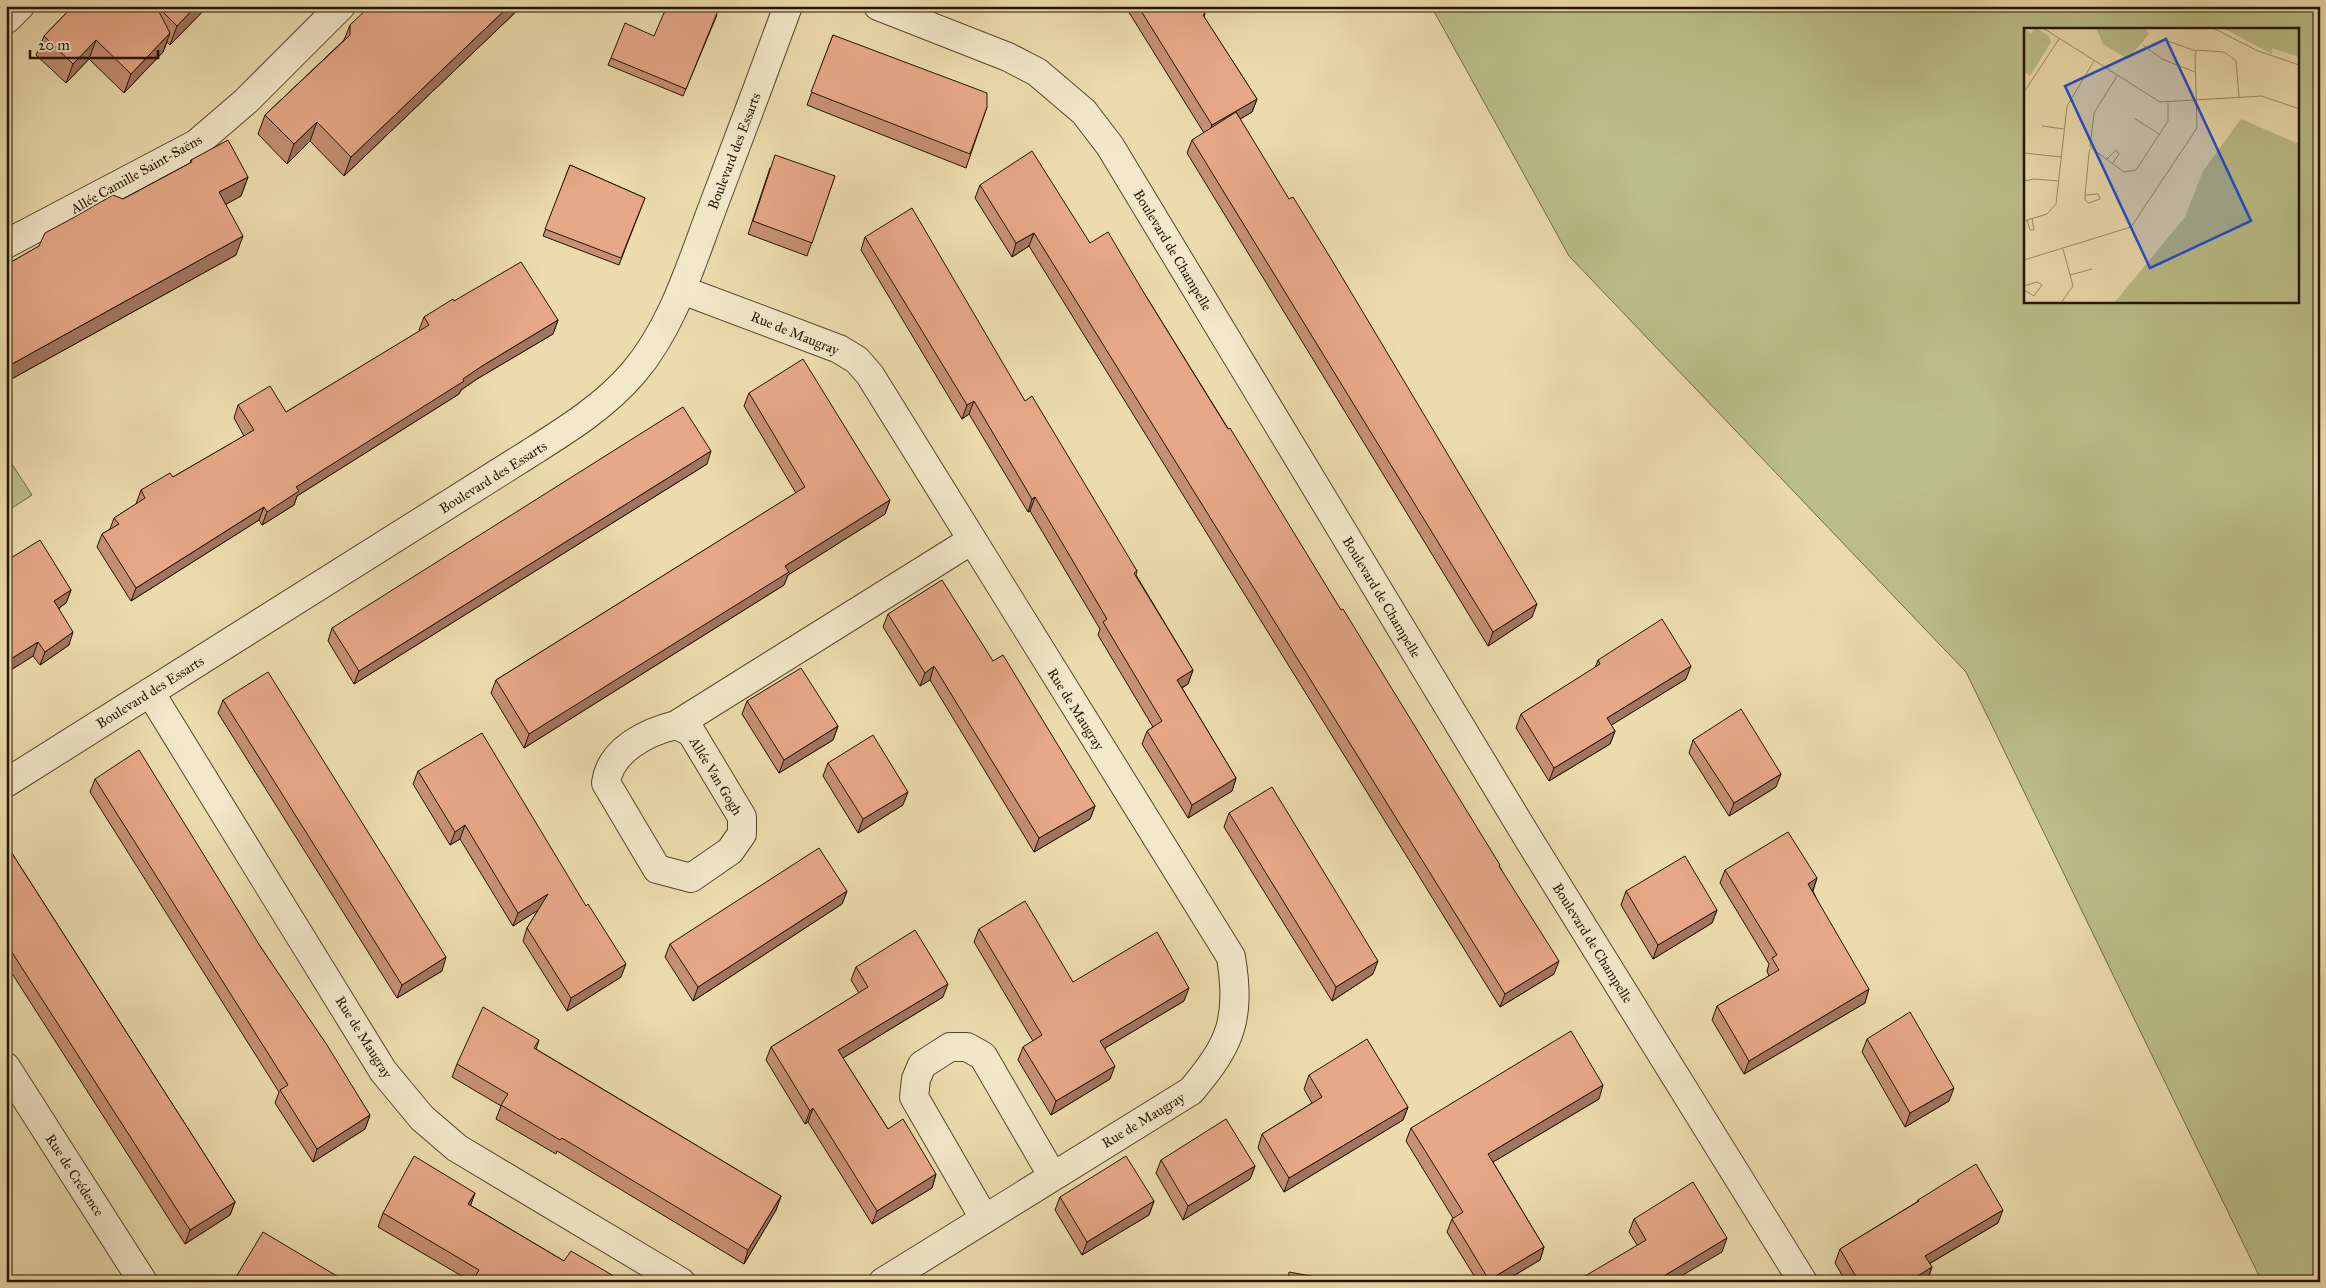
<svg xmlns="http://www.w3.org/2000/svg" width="2326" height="1288" font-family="'IM FELL Great Primer',serif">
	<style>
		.green { fill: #bbbf88; stroke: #6f6944; fill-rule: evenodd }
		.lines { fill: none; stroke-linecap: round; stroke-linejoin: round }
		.minor-casing { stroke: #55452c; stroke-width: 30 }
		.minor { stroke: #f3e8ca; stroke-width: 28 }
		.wall { fill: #c69074; stroke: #231301 }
		.shaded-wall { fill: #a1765e; stroke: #231301 }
		.building { fill: #e6a887; stroke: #231301 }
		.labels { text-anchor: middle; stroke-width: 4; stroke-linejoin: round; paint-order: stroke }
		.street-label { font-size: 14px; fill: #231301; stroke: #f3e8ca }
		.inset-road { fill: none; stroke: #9c8c68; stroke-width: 1 }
		.view { fill: #1d4ed8; fill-opacity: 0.15; stroke: #1d4ed8; stroke-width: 2.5 }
		.inset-edge { fill: none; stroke: #231301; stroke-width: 2.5 }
	</style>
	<rect width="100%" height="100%" fill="#ecdcad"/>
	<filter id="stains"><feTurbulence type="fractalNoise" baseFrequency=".004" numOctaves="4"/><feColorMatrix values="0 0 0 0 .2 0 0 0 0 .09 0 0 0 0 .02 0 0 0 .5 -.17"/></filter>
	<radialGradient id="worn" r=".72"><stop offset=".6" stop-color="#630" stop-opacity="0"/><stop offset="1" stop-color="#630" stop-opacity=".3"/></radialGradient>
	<!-- green -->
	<path class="green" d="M 1431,6 L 2320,6 L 2320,1282 L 2262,1282 L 1966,672 L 1569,256 ZM 2025,29 L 2297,29 L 2297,301 L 2025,301 Z
		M 6,455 L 32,495 L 6,512 Z"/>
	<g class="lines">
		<!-- minor casing -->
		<g class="minor-casing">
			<path id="minor" d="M 878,6 L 1008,57 L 1037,72 L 1084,112 L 1110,146 L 1529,840 L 1803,1282
				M 7,19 L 20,6
				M 6,244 L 196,144 L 246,101 L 341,6
				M 682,290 L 839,349 L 857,360 L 870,375 L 1231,957 C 1241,1019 1231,1044 1191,1091 L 883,1282
				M 150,692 L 383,1071 L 422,1118 L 457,1148 L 681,1282
				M 676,725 L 691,732 L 742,817 L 742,834 L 730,851 L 691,878 L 657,869 L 606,783 C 610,750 647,732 676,725 Z
				M 676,725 L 972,540
				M 6,783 L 530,453 C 568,429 605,406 634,372 C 673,326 691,264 712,209 C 738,141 763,74 788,6
				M 6,1067 L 143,1282
				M 984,1218 L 914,1097 L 916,1079 L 922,1065 L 950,1047 L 967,1047 L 983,1056 L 1052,1175"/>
		</g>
		<!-- minor -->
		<use href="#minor" class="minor"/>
	</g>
	<!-- wall -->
	<path class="wall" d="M 73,6 L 208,6 L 170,45 L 167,42 L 163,52 L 124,93 L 89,59 L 66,83 L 36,55 L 44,36 Z
		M 522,6 L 344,176 L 310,141 L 287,164 L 258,134 L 265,115 L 344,40 L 350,25 Z
		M 1125,6 L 1201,6 L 1205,14 L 1204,17 L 1257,99 L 1252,112 L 1240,119 L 1532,617 L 1488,646 L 1187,153 L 1192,140 L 1204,133 Z
		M 717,15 L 683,96 L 608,65 L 611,58 Z
		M 833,35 L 987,107 L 966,168 L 807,105 Z
		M 191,160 L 248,177 L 241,196 L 226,204 L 236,255 L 6,382 L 6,265 L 123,199 L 190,163 Z
		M 570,165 L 645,198 L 619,265 L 543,236 Z
		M 770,168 L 835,176 L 807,256 L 748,234 Z
		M 980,185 L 1090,243 L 1144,293 L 1500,867 L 1554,974 L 1500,1007 L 1029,246 L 1012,257 L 975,198 Z
		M 865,237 L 1025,401 L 1137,571 L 1136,575 L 1193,670 L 1188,684 L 1182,688 L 1236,778 L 1232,791 L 1188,818 L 1142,744 L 1147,731 L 1153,727 L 1098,635 L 1100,629 L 1030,511 L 1028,512 L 969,414 L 962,419 L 861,250 Z
		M 454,301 L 558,320 L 553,334 L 477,379 L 461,390 L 459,394 L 297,496 L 294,505 L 262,525 L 259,520 L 131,601 L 97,547 L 102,534 L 110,529 L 114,518 L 136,504 L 141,490 L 173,477 L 244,436 L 234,418 L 238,405 L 286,412 L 420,331 L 419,330 L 424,317 Z
		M 749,393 L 890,500 L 885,514 L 788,575 L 784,585 L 524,748 L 491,693 L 496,680 L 796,493 L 744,406 Z
		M 707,464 L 354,684 L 328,641 L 332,628 Z
		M 71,590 L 66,603 L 59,608 L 69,645 L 40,665 L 33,656 L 6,673 Z
		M 888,614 L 993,661 L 1095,806 L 1090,819 L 1034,852 L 930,680 L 920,686 L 883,627 Z
		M 1598,660 L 1686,679 L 1611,725 L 1615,731 L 1610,744 L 1549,781 L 1516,728 L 1521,714 L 1595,668 Z
		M 223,700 L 442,971 L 397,998 L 218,713 Z
		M 747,701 L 838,726 L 833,740 L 779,773 L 742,714 Z
		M 1693,740 L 1776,787 L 1729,816 L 1689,753 Z
		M 828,763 L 903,805 L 858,833 L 823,776 Z
		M 418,771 L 621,977 L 567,1011 L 523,941 L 527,928 L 538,910 L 513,926 L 460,839 L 450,845 L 413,784 Z
		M 95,779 L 260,946 L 370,1115 L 365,1129 L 313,1162 L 275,1103 L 279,1092 L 90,792 Z
		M 1229,813 L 1373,974 L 1332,1001 L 1224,827 Z
		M 6,844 L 235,1202 L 230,1215 L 185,1244 L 6,964 Z
		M 1725,870 L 1817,878 L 1813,891 L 1865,1003 L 1744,1074 L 1712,1020 L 1717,1006 L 1769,976 L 1767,971 L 1769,964 L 1720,883 Z
		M 847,891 L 842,904 L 693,1001 L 665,957 L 670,944 Z
		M 1626,891 L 1717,910 L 1712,923 L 1653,959 L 1621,905 Z
		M 979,929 L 1073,982 L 1184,1001 L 1105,1048 L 1110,1079 L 1051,1115 L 1018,1060 L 1023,1047 L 1033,1041 L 974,942 Z
		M 856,967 L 943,997 L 843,1058 L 888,1129 L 936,1174 L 932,1188 L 872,1224 L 808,1122 L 805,1124 L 766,1060 L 771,1047 L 859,993 L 851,980 Z
		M 1867,1039 L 1949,1101 L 1905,1127 L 1862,1052 Z
		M 539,1040 L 536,1049 L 781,1196 L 776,1210 L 744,1264 L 557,1151 L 556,1154 L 496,1119 L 501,1106 L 452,1077 L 457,1064 Z
		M 1309,1075 L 1408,1107 L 1403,1120 L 1284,1192 L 1258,1148 L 1262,1134 L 1312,1103 L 1304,1089 Z
		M 1599,1099 L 1493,1162 L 1544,1247 L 1540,1260 L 1503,1282 L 1478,1282 L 1447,1232 L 1452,1219 L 1453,1218 L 1406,1141 L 1411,1128 Z
		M 1161,1160 L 1255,1166 L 1250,1179 L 1183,1220 L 1156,1173 Z
		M 475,1193 L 470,1205 L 564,1261 L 624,1282 L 472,1282 L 378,1227 L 383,1213 Z
		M 1060,1197 L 1154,1201 L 1149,1215 L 1082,1255 L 1055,1210 Z
		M 1918,1200 L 1998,1223 L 1929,1264 L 1932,1267 L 1927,1281 L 1925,1282 L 1846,1282 L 1835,1263 L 1840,1249 L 1917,1202 Z
		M 1634,1219 L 1722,1252 L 1637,1245 L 1629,1232 Z"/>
	<!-- shaded-wall -->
	<path class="shaded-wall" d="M 196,6 L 208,6 L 170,45 L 177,26 Z
		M 509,6 L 522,6 L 344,176 L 351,157 Z
		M 170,33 L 163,52 L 124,93 L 131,74 Z
		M 96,40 L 89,59 L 66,83 L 73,64 Z
		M 1257,99 L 1252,112 L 1207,139 L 1212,125 Z
		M 317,122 L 310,141 L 287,164 L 294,144 Z
		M 248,177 L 241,196 L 212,212 L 219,192 Z
		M 1034,233 L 1029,246 L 1012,257 L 1016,243 Z
		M 243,236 L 236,255 L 6,382 L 6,379 L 12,364 Z
		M 558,320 L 553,334 L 477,379 L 461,390 L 459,394 L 297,496 L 294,505 L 262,525 L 267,512 L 296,487 L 482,366 Z
		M 974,401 L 969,414 L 962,419 L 967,405 Z
		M 711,451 L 707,464 L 354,684 L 359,671 Z
		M 1035,497 L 1030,511 L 1028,512 L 1032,499 Z
		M 890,500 L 885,514 L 788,575 L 784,585 L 524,748 L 529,734 L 785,566 Z
		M 264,507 L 259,520 L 131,601 L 136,588 Z
		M 71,590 L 66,603 L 49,615 L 54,601 Z
		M 1537,604 L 1532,617 L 1488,646 L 1493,632 Z
		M 73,632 L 69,645 L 40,665 L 45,652 Z
		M 38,642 L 33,656 L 6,673 L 6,662 Z
		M 934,666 L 930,680 L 920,686 L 925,673 Z
		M 1691,666 L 1686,679 L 1602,731 L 1607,718 Z
		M 1193,670 L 1188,684 L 1172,693 L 1177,680 Z
		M 838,726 L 833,740 L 779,773 L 784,760 Z
		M 1615,731 L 1610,744 L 1549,781 L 1554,768 Z
		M 1781,774 L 1776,787 L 1729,816 L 1734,803 Z
		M 1236,778 L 1232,791 L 1188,818 L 1192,805 Z
		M 908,792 L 903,805 L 858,833 L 863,819 Z
		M 1095,806 L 1090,819 L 1034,852 L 1039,838 Z
		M 465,825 L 460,839 L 450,845 L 455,832 Z
		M 1817,878 L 1812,892 L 1808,884 Z
		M 847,891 L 842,904 L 693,1001 L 698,987 Z
		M 548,894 L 543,907 L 513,926 L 518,913 Z
		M 1717,910 L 1712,923 L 1653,959 L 1658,945 Z
		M 446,957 L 442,971 L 397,998 L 402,985 Z
		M 1378,961 L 1373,974 L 1332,1001 L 1336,987 Z
		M 1559,961 L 1554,974 L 1500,1007 L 1505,994 Z
		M 626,964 L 621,977 L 567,1011 L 571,998 Z
		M 948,984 L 943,997 L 833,1064 L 838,1050 Z
		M 1189,988 L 1184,1001 L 1095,1054 L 1100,1041 Z
		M 1869,989 L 1865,1003 L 1744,1074 L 1749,1061 Z
		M 1115,1066 L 1110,1079 L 1051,1115 L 1056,1101 Z
		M 1603,1085 L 1599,1099 L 1483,1168 L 1488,1154 Z
		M 1954,1088 L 1949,1101 L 1905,1127 L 1910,1113 Z
		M 1408,1107 L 1403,1120 L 1284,1192 L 1289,1178 Z
		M 813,1108 L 808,1122 L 805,1124 L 810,1111 Z
		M 370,1115 L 365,1129 L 313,1162 L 317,1149 Z
		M 1255,1166 L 1250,1179 L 1183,1220 L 1188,1206 Z
		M 936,1174 L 932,1188 L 872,1224 L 877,1211 Z
		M 475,1193 L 470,1207 L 468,1204 Z
		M 781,1196 L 776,1210 L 744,1264 L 748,1250 Z
		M 1154,1201 L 1149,1215 L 1082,1255 L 1087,1242 Z
		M 235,1202 L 230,1215 L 185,1244 L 190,1230 Z
		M 2003,1210 L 1998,1223 L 1920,1269 L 1925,1256 Z
		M 1727,1238 L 1722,1252 L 1671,1282 L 1654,1282 Z
		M 1544,1247 L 1540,1260 L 1503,1282 L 1489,1282 L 1489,1280 Z
		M 1932,1267 L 1927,1281 L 1925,1282 L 1908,1282 Z"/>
	<!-- building -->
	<path class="building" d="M 73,6 L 156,6 L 170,33 L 131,74 L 96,40 L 73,64 L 44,36 Z
		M 157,6 L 196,6 L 177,26 Z
		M 370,6 L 509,6 L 351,157 L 317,122 L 294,144 L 265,115 L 350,35 L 350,25 Z
		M 667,6 L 716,6 L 719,8 L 686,89 L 611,58 L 625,23 L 654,36 Z
		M 1138,6 L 1201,6 L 1205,14 L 1203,15 L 1257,99 L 1212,125 Z
		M 833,35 L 987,93 L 987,107 L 970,154 L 811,92 Z
		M 1236,112 L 1289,199 L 1293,197 L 1333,262 L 1537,604 L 1493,632 L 1192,140 Z
		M 228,140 L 248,177 L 219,192 L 243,236 L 12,364 L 6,354 L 6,265 L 39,246 L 45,233 L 71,219 L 113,195 L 123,199 L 192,162 L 191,160 Z
		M 1032,151 L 1090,243 L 1108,232 L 1144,293 L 1228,429 L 1230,428 L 1341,610 L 1343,609 L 1500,865 L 1499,866 L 1559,961 L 1505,994 L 1034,233 L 1016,243 L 980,185 Z
		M 775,155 L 835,176 L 812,243 L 753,221 Z
		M 570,165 L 645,198 L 621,258 L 545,229 Z
		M 912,208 L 1025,401 L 1032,396 L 1137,571 L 1134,573 L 1193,670 L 1177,680 L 1236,778 L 1192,805 L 1147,731 L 1162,721 L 1103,622 L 1107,619 L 1035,497 L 1032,499 L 974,401 L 967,405 L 865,237 Z
		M 521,262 L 558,320 L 482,366 L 463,379 L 464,381 L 296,487 L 299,491 L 267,512 L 264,507 L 136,588 L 102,534 L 119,524 L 114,518 L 145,498 L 141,490 L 170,473 L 173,477 L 254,430 L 238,405 L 270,386 L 286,412 L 429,325 L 424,317 L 453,299 L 454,301 Z
		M 803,359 L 890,500 L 785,566 L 789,572 L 529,734 L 496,680 L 805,487 L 749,393 Z
		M 683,407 L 711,451 L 359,671 L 332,628 Z
		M 40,540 L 71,590 L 54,601 L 73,632 L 45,652 L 38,642 L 6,662 L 6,561 Z
		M 942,580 L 993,661 L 1003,655 L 1095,806 L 1039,838 L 934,666 L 925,673 L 888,614 Z
		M 1662,619 L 1691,666 L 1607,718 L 1615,731 L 1554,768 L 1521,714 L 1600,664 L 1598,660 Z
		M 801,668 L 838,726 L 784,760 L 747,701 Z
		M 268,672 L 446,957 L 402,985 L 223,700 Z
		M 1741,709 L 1781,774 L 1734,803 L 1693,740 Z
		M 482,733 L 586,906 L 588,904 L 626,964 L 571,998 L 527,928 L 548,894 L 518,913 L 465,825 L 455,832 L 418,771 Z
		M 873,735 L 908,792 L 863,819 L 828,763 Z
		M 139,750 L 260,946 L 327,1045 L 370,1115 L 317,1149 L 280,1090 L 288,1085 L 95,779 Z
		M 1272,787 L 1378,961 L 1336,987 L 1229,813 Z
		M 1788,832 L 1817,878 L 1808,884 L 1869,989 L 1749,1061 L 1717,1006 L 1779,970 L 1772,958 L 1777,955 L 1725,870 Z
		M 6,844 L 235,1202 L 190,1230 L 6,943 Z
		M 819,848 L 847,891 L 698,987 L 670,944 Z
		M 1685,856 L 1717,910 L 1658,945 L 1626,891 Z
		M 1025,901 L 1073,982 L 1157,932 L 1189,988 L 1100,1041 L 1115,1066 L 1056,1101 L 1023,1047 L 1042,1035 L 979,929 Z
		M 915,930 L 948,984 L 838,1050 L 888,1129 L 903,1119 L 936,1174 L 877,1211 L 813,1108 L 810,1111 L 771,1047 L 868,987 L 856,967 Z
		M 483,1007 L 539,1040 L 534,1048 L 781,1196 L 748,1250 L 562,1138 L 560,1140 L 501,1105 L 508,1094 L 457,1064 Z
		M 1910,1012 L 1954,1088 L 1910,1113 L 1867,1039 Z
		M 1571,1031 L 1603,1085 L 1488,1154 L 1544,1247 L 1489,1280 L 1452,1219 L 1463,1212 L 1411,1128 Z
		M 1367,1039 L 1408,1107 L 1289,1178 L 1262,1134 L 1322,1097 L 1309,1075 Z
		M 1226,1119 L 1255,1166 L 1188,1206 L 1161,1160 Z
		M 414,1156 L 475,1193 L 468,1204 L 564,1261 L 571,1251 L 624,1282 L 475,1282 L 473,1280 L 479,1270 L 383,1213 Z
		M 1126,1156 L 1154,1201 L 1087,1242 L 1060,1197 Z
		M 1976,1164 L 2003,1210 L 1925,1256 L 1932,1267 L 1908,1282 L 1859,1282 L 1840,1249 L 1919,1201 L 1918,1200 Z
		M 1693,1182 L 1727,1238 L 1654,1282 L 1575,1282 L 1646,1240 L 1634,1219 Z
		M 263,1232 L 347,1282 L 233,1282 Z
		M 1289,1272 L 1344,1282 L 1288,1282 Z"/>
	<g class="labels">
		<!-- street labels -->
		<g class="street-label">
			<text transform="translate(734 151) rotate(-69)" y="5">Boulevard des Essarts</text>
			<text transform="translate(136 174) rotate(-29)" y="5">Allée Camille Saint-Saëns</text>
			<text transform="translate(1173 250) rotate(59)" y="5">Boulevard de Champelle</text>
			<text transform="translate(795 333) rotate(22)" y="5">Rue de Maugray</text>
			<text transform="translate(493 477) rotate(-32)" y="5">Boulevard des Essarts</text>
			<text transform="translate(1382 597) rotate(59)" y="5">Boulevard de Champelle</text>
			<text transform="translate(150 692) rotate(-32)" y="5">Boulevard des Essarts</text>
			<text transform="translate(1076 709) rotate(58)" y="5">Rue de Maugray</text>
			<text transform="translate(716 776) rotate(59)" y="5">Allée Van Gogh</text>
			<text transform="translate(1593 943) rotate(58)" y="5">Boulevard de Champelle</text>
			<text transform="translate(364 1037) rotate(58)" y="5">Rue de Maugray</text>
			<text transform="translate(1143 1120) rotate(-31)" y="5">Rue de Maugray</text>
			<text transform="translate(75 1175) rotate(57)" y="5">Rue de Crédence</text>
		</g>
	</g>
	<!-- overview -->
	<g transform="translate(2024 28)">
		<rect width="275" height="275" fill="#ecdcad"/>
		<path d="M 12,0 L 25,8 L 27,14 L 6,48 L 0,44 L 0,1 L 7,5 ZM 72,0 L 122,0 L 125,6 L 104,31 L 79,16 ZM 199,0 L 275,0 L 275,29 L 248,20 L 248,26 ZM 217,91 L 275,116 L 275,275 L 90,275 L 161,189 L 179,143 Z" fill="#bbbf88"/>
		<path class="inset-road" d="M 19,0 L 136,74 L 238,68 L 275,81M 189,0 L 234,23 L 275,37M 141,12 L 172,23M 119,17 L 138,31 L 171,44M 93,48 L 70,85 L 66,119 L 100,144 L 112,142 L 144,93 L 144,75M 0,64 L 35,11M 110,90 L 135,106M 18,98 L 40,101M 0,125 L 37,129M 82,132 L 92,122 L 95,126 L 88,136M 0,153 L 10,151 L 35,153M 61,167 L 74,166 L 76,171 L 65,175 L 61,172 L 61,167 L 65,125 L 66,121M 3,192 L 6,202 L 10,202 L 8,190M 0,193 L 23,186 L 32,176 L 43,78 L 70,33M 0,232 L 107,199 L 173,100 L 171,27 L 173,22 L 200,24 L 212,33 L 215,69M 46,247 L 68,241M 0,258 L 13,254 L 18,257 L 10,268 L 0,262M 37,275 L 49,258 L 39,221"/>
		<path class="view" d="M 142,11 L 227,193 L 126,240 L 41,58 Z"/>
		<rect width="275" height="275" class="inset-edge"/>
	</g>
	<!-- margin -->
	<rect width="2326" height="1288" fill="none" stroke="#ecdcad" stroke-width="25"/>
	<rect x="8" y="8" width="2311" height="1273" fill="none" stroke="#231301" stroke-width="2.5"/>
	<rect x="12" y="12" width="2301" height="1263" fill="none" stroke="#231301"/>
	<!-- scale -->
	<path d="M30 50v8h128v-8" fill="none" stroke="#231301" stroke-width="2.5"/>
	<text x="38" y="50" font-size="15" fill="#231301" stroke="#f3e8ca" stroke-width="4" paint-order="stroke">20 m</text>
	<rect width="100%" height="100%" filter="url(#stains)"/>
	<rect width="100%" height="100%" fill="url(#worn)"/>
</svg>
